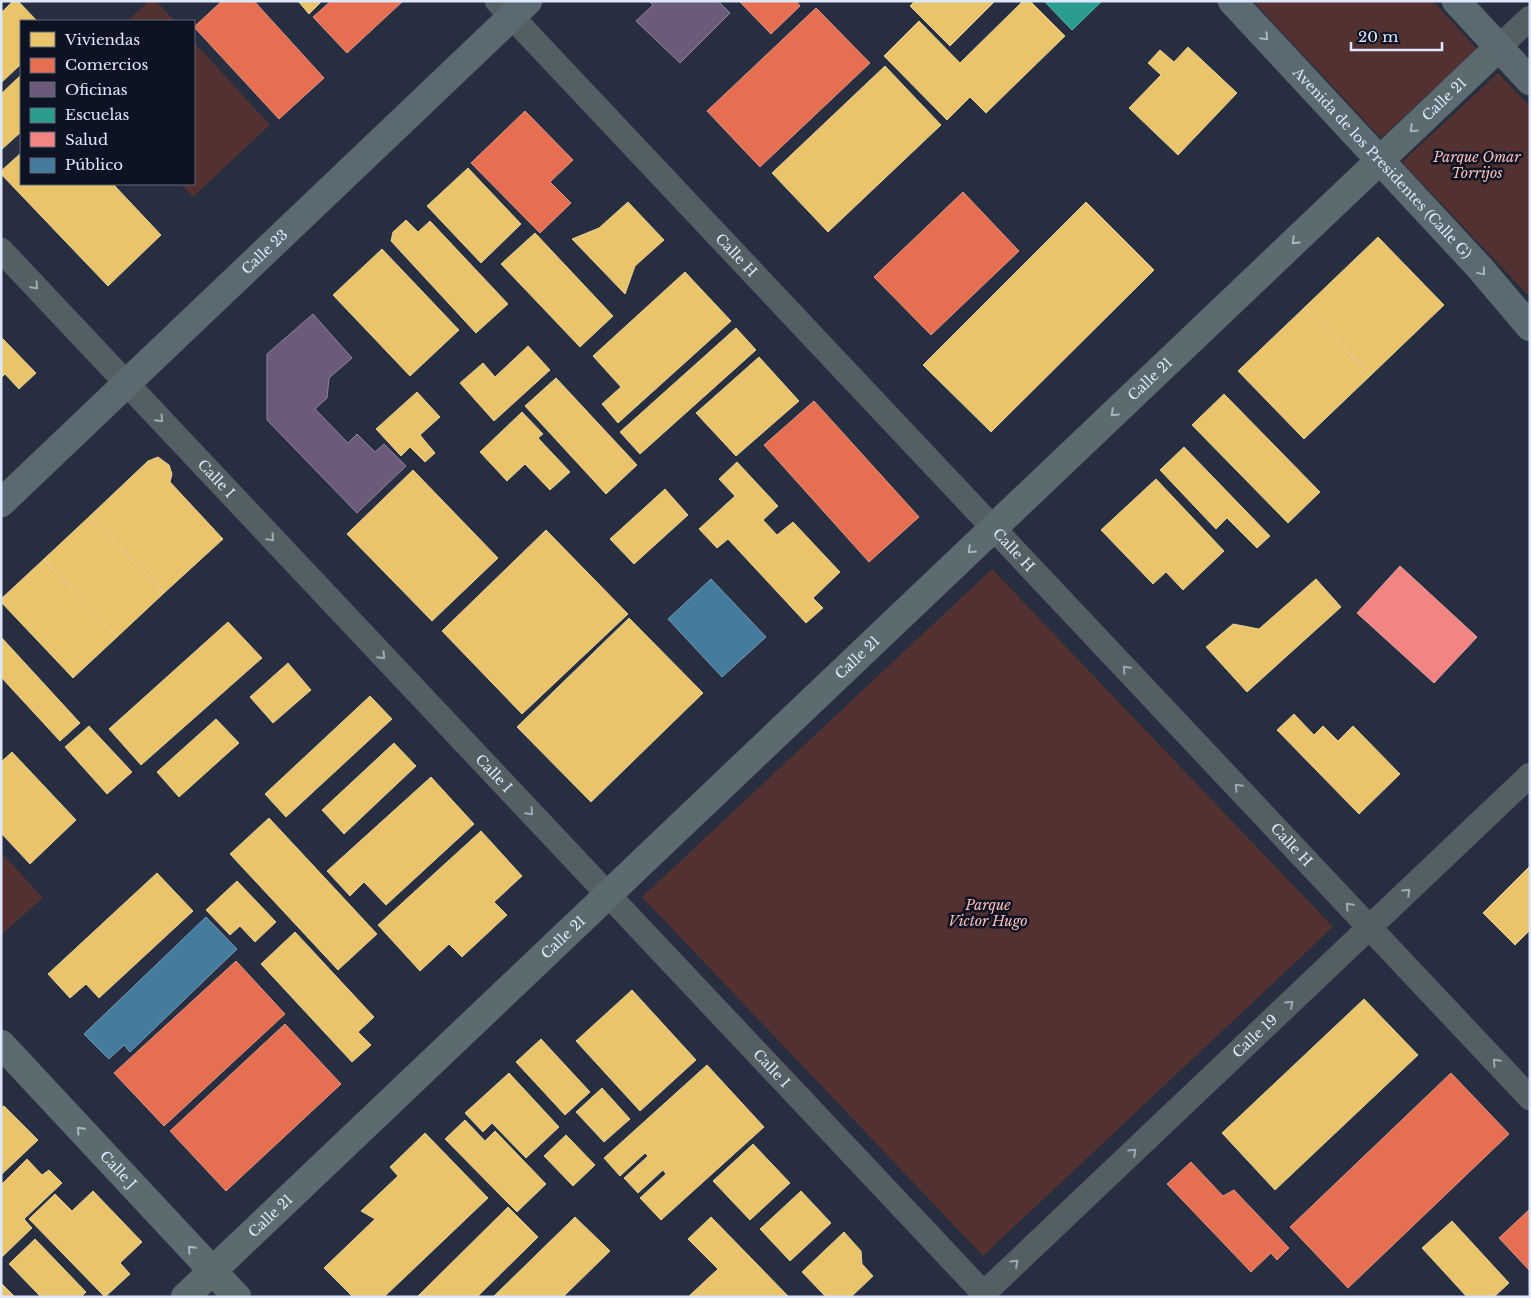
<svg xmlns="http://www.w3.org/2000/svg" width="1531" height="1298" font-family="'Libre Baskerville',serif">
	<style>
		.green { fill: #523130 }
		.homes { fill: #e9c46a; stroke: #e5ce96 }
		.shops { fill: #e76f51; stroke: #e49385 }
		.offices { fill: #6d597a; stroke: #8f84a1 }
		.schools { fill: #2a9d8f; stroke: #60b3b0 }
		.health { fill: #f28482; stroke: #eca2a7 }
		.public { fill: #457b9d; stroke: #739bba }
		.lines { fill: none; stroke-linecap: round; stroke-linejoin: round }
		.street-casing { stroke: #424959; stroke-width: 25 }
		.secondary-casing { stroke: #424959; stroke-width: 29 }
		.primary-casing { stroke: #424959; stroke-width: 29 }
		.street { stroke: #545f64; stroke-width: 24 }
		.secondary { stroke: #5c6b70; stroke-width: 28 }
		.primary { stroke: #5a6a70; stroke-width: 28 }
		.oneway { stroke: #a9b5c5 }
		.oneway2 { stroke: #9faab8 }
		.labels { text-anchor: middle; stroke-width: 5; stroke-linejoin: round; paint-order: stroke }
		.street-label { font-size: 14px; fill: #dde7fd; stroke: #0d1322 }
		.park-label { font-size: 14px; font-style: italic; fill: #fdbfb8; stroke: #0d1322 }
	</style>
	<rect width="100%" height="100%" fill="#262e40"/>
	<!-- green -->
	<path class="green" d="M 149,1 L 156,1 L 175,21 L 127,21 Z
		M 1253,1 L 1433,1 L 1477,49 L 1381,138 Z
		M 194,42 L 270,125 L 193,197 L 181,184 L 194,184 Z
		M 1498,73 L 1530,106 L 1530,297 L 1402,162 Z
		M 992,569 L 1333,927 L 983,1256 L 642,897 Z
		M 1,852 L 43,898 L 1,935 Z"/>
	<!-- homes -->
	<path class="homes" d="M 13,1 L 18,1 L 37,21 L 21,21 L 21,64 L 1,83 L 1,13 Z
		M 298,1 L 322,1 L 309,14 Z
		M 915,1 L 993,1 L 994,2 L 950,46 L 910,6 Z
		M 1023,1 L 1030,1 L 1065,36 L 986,113 L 970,97 L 947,120 L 884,56 L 919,21 L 960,63 Z
		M 1188,47 L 1237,93 L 1178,155 L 1129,108 L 1161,75 L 1148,63 L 1160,50 L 1174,62 Z
		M 885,66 L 941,125 L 828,232 L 772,173 Z
		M 21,75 L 21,132 L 1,150 L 1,94 Z
		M 21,153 L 21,184 L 113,184 L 161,235 L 108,286 L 1,174 L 1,171 Z
		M 468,168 L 521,224 L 481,263 L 427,206 Z
		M 628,202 L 664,240 L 635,266 L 625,294 L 572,239 L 599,228 Z
		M 1086,202 L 1154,270 L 991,432 L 923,365 Z
		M 406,220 L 418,232 L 430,221 L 508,304 L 476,333 L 391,241 L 393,232 Z
		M 535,233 L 613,316 L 580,347 L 501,264 Z
		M 1378,237 L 1444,305 L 1371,375 L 1305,307 Z
		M 382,249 L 459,330 L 410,376 L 333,295 Z
		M 685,272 L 731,321 L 618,423 L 602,404 L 621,387 L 593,356 Z
		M 1305,307 L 1371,375 L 1304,439 L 1238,371 Z
		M 736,328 L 756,350 L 640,454 L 620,432 Z
		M 1,337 L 36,373 L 19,389 L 5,374 L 1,378 Z
		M 528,346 L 550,370 L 494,421 L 460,383 L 483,363 L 495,377 Z
		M 759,357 L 799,401 L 736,456 L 696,413 Z
		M 556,378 L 637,465 L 606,494 L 525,406 Z
		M 417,392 L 440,417 L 420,435 L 435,453 L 425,462 L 410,447 L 401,456 L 376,429 Z
		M 1224,394 L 1320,492 L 1288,523 L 1192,425 Z
		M 522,412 L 543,434 L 538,438 L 570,472 L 550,490 L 525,464 L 507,481 L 480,452 Z
		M 1184,447 L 1270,536 L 1257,548 L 1227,518 L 1216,529 L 1160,470 Z
		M 158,457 L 169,465 L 172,474 L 170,482 L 223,539 L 164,593 L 90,516 L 148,461 Z
		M 737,462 L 778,506 L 763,520 L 777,535 L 793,522 L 840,572 L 813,598 L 823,608 L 806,623 L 728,539 L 717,548 L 699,529 L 735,496 L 719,479 Z
		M 413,470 L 498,558 L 432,621 L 347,534 Z
		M 1156,479 L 1224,551 L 1183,590 L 1166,572 L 1153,584 L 1101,530 Z
		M 665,489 L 688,515 L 634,564 L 610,539 Z
		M 90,516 L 164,593 L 117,637 L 44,559 Z
		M 546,530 L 628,614 L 522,714 L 442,631 Z
		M 44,559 L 117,637 L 73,678 L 1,602 L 1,599 Z
		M 1316,579 L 1341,607 L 1247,692 L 1206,647 L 1233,624 L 1259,629 Z
		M 629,618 L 703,693 L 591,802 L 517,727 Z
		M 228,622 L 262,658 L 141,765 L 109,729 Z
		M 1,637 L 80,723 L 60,741 L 1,677 Z
		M 288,663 L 311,690 L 273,723 L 250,697 Z
		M 370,696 L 392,719 L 286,817 L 265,794 Z
		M 1294,714 L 1314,735 L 1323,726 L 1338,741 L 1353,726 L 1400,774 L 1359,814 L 1277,730 Z
		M 216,719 L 239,743 L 179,797 L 157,772 Z
		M 89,726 L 132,772 L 107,794 L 65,747 Z
		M 394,743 L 416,766 L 344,834 L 322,810 Z
		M 12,752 L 76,820 L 30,864 L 1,833 L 1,762 Z
		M 431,777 L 474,824 L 386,905 L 364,882 L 350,896 L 327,871 Z
		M 269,818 L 377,934 L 338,970 L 230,854 Z
		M 481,831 L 522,876 L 494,902 L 507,915 L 462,957 L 449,944 L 420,971 L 378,925 Z
		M 1530,866 L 1530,930 L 1515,945 L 1483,913 Z
		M 157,873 L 193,911 L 99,998 L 86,984 L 70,998 L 48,974 Z
		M 237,881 L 276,922 L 255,942 L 240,926 L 230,935 L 206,910 Z
		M 295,932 L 374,1017 L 358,1032 L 371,1045 L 352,1062 L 261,964 Z
		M 632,990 L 696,1060 L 640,1111 L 576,1041 Z
		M 1364,999 L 1418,1055 L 1275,1190 L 1222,1133 Z
		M 541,1039 L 590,1092 L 565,1115 L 516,1062 Z
		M 707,1065 L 764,1127 L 661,1220 L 640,1198 L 666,1174 L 663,1170 L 638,1193 L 624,1178 L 648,1156 L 645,1153 L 620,1176 L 604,1158 Z
		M 509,1073 L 559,1127 L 526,1158 L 492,1123 L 483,1132 L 465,1113 Z
		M 602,1088 L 630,1119 L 604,1142 L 576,1112 Z
		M 4,1106 L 38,1140 L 1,1175 L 1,1108 Z
		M 465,1120 L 485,1141 L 495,1131 L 546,1184 L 517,1212 L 445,1139 Z
		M 425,1133 L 488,1198 L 384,1297 L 353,1297 L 324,1268 L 375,1219 L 361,1211 L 398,1176 L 390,1167 Z
		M 566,1135 L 595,1165 L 573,1186 L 544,1156 Z
		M 753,1144 L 790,1183 L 750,1220 L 713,1181 Z
		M 27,1159 L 42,1175 L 49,1170 L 62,1183 L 24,1219 L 32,1228 L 1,1258 L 1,1185 Z
		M 93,1191 L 142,1242 L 120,1263 L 130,1274 L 105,1297 L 29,1219 L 55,1194 L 72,1211 Z
		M 801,1191 L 831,1223 L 790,1261 L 760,1229 Z
		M 508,1207 L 538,1237 L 477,1297 L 417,1297 Z
		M 575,1217 L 610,1251 L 563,1297 L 493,1297 Z
		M 711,1217 L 789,1297 L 688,1297 L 718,1269 L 688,1239 Z
		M 1452,1221 L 1509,1283 L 1494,1297 L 1467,1297 L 1422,1248 Z
		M 844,1232 L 861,1251 L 862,1264 L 873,1276 L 851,1297 L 826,1297 L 802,1272 Z
		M 35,1239 L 86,1292 L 81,1297 L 41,1297 L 9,1264 Z
		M 1,1283 L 15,1297 L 1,1297 Z"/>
	<!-- shops -->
	<path class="shops" d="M 222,1 L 254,1 L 324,78 L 279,119 L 194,27 Z
		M 331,1 L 403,1 L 347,53 L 313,17 Z
		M 739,1 L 796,1 L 800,6 L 771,34 Z
		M 816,8 L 870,63 L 760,167 L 707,111 Z
		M 525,111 L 573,160 L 550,182 L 571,203 L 540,233 L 471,163 Z
		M 963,192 L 1019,251 L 931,335 L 874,277 Z
		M 814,401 L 919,517 L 869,562 L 764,445 Z
		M 236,961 L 285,1014 L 164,1126 L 114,1073 Z
		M 285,1024 L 341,1084 L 226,1191 L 170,1131 Z
		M 1451,1073 L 1509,1134 L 1348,1288 L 1290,1227 Z
		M 1191,1162 L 1223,1196 L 1234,1190 L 1289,1248 L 1277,1260 L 1271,1253 L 1251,1272 L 1167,1184 Z
		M 1530,1209 L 1530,1271 L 1499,1238 Z"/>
	<!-- offices -->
	<path class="offices" d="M 649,1 L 718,1 L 730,13 L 680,63 L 636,21 L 653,5 Z
		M 313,314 L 352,358 L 329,378 L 327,398 L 315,409 L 348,443 L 357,434 L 375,452 L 384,444 L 406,466 L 357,513 L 267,420 L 267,354 Z"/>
	<!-- schools -->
	<path class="schools" d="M 1044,1 L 1102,1 L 1072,30 Z"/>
	<!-- health -->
	<path class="health" d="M 1400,566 L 1477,637 L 1434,683 L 1357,613 Z"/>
	<!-- public -->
	<path class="public" d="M 711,579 L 766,637 L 722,677 L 668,619 Z
		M 206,917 L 237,949 L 130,1052 L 124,1045 L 109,1059 L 84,1034 Z"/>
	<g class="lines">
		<!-- street casing -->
		<g class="street-casing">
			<g id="street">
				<path id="s1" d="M 497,1 L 1530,1098"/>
				<path d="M 1499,47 L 1530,18"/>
				<path id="s2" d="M 1,250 L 987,1297"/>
				<path id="s3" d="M 980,1297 L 1530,775"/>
			</g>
		</g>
		<!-- secondary casing -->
		<g class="secondary-casing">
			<g id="secondary">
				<path id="s4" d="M 1,1044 L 237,1297"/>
				<path id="s5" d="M 185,1297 L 1499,47"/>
			</g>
		</g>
		<!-- primary casing -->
		<g class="primary-casing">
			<g id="primary">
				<path id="s6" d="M 1232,1 L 1479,267 L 1530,327"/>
				<path d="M 1456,1 L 1530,81"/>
				<path id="s7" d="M 1,503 L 528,1"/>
			</g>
		</g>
		<!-- street -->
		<use href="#street" class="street"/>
		<!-- secondary -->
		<use href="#secondary" class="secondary"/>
		<!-- primary -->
		<use href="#primary" class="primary"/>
	</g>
	<!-- one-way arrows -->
	<defs><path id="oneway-chevron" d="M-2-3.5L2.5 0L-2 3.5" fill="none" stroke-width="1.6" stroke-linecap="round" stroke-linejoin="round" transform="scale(1.25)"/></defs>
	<g class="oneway">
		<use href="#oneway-chevron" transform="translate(1265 37) rotate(47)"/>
		<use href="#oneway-chevron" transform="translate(1413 129) rotate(137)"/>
		<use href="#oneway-chevron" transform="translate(1295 241) rotate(136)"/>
		<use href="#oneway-chevron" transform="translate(1482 272) rotate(50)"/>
		<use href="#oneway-chevron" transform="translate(1114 413) rotate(136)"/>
		<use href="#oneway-chevron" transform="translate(971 550) rotate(136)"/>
		<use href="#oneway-chevron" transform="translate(80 1130) rotate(-133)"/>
		<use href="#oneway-chevron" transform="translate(191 1249) rotate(-133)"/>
	</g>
	<g class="oneway2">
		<use href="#oneway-chevron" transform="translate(35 286) rotate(47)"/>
		<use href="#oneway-chevron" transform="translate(160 419) rotate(47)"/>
		<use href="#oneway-chevron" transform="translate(271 538) rotate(47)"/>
		<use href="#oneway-chevron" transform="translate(382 656) rotate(47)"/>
		<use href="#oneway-chevron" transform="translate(1126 669) rotate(-133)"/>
		<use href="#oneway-chevron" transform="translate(1238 787) rotate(-133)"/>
		<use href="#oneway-chevron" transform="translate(530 812) rotate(47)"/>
		<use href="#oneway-chevron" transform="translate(1407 892) rotate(-44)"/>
		<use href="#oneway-chevron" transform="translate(1349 906) rotate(-133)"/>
		<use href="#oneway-chevron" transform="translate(1290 1004) rotate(-43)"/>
		<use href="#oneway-chevron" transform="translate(1496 1062) rotate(-133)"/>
		<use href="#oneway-chevron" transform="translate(1133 1152) rotate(-43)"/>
		<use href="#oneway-chevron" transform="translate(1015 1263) rotate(-43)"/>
	</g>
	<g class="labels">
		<!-- street labels -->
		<g class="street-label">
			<text dy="5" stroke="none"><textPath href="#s5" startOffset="1738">Calle 21</textPath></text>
			<text dy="5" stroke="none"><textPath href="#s6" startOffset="221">Avenida de los Presidentes (Calle G)</textPath></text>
			<text dy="5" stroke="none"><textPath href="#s7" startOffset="364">Calle 23</textPath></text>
			<text dy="5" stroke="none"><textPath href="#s1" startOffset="349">Calle H</textPath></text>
			<text dy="5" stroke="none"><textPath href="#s5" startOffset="1332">Calle 21</textPath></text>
			<text dy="5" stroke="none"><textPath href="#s2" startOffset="314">Calle I</textPath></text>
			<text dy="5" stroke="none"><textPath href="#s1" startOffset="754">Calle H</textPath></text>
			<text dy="5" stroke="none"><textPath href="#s5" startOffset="928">Calle 21</textPath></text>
			<text dy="5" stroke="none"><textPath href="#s2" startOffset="719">Calle I</textPath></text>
			<text dy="5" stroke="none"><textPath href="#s1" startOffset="1159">Calle H</textPath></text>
			<text dy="5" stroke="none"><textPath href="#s5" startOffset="522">Calle 21</textPath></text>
			<text dy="5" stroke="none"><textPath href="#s3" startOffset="379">Calle 19</textPath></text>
			<text dy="5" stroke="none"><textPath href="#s2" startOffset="1124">Calle I</textPath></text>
			<text dy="5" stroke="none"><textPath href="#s4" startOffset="172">Calle J</textPath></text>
			<text dy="5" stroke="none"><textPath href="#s5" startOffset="118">Calle 21</textPath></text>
		</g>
		<!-- park labels -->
		<g class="park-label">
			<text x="1477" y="162">Parque Omar<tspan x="1477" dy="16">Torrijos</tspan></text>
			<text x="988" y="910">Parque<tspan x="988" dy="16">Victor Hugo</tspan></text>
		</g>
	</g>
	<!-- border -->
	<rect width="1531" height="1298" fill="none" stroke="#dde7fd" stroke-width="5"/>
	<!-- legend -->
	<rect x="20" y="20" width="175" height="165" fill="#0d1322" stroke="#60687a"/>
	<rect x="30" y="32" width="25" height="15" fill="#e9c46a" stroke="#60687a"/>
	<text x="65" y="45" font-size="15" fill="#dde7fd">Viviendas</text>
	<rect x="30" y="58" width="25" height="15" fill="#e76f51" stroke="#60687a"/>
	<text x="65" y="70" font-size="15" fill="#dde7fd">Comercios</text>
	<rect x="30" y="82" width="25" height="15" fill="#6d597a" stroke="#60687a"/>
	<text x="65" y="95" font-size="15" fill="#dde7fd">Oficinas</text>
	<rect x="30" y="108" width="25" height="15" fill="#2a9d8f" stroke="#60687a"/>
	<text x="65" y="120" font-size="15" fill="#dde7fd">Escuelas</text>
	<rect x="30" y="132" width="25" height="15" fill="#f28482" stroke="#60687a"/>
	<text x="65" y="145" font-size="15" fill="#dde7fd">Salud</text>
	<rect x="30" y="158" width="25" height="15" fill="#457b9d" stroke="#60687a"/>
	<text x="65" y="170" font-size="15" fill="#dde7fd">Público</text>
	<!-- scale -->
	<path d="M1351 42v8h91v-8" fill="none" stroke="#dde7fd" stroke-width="2.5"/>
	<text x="1358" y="42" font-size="15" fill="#dde7fd" stroke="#0d1322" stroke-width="4" paint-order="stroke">20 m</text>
</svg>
